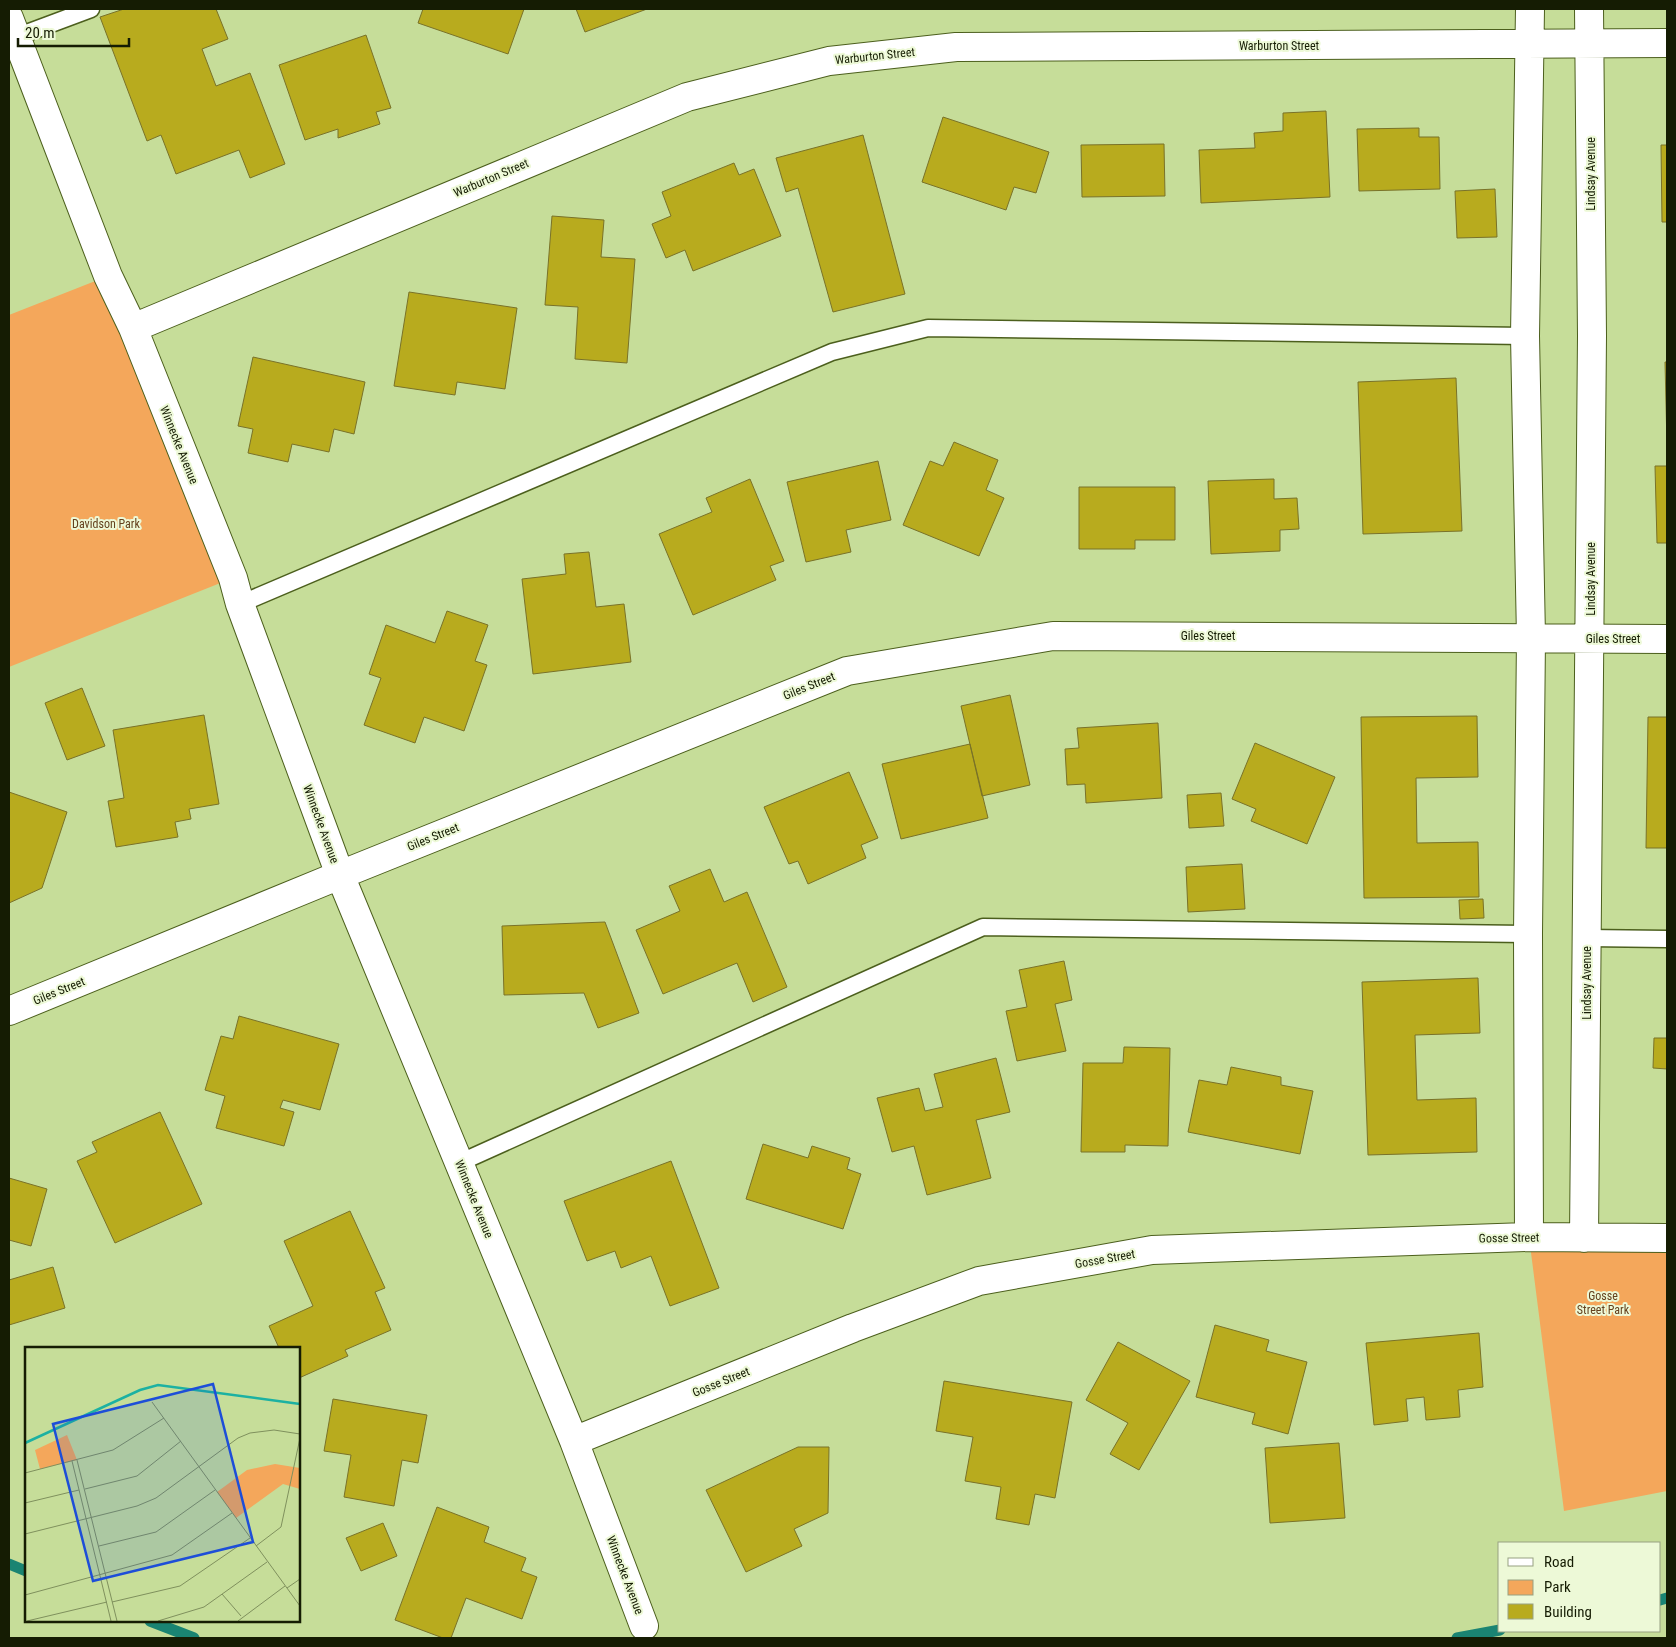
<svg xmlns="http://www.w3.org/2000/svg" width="1676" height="1647" font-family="'Roboto Condensed',sans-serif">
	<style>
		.green { fill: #f4a75b }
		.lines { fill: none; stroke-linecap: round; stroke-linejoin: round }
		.stream { stroke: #1a8472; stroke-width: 11 }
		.building { fill: #b8ab1e; stroke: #797229 }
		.service-casing { stroke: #4c5f1d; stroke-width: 19 }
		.minor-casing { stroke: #4c5f1d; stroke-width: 30 }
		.service { stroke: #fff; stroke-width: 16 }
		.minor { stroke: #fff; stroke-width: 28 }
		.labels { text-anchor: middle; stroke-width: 4; stroke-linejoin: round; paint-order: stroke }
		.street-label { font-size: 12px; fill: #151c03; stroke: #edf9d7 }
		.park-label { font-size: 12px; fill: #64411d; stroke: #edf9d7 }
		.inset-river { fill: none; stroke: #1cb1a2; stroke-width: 2.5 }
		.inset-road { fill: none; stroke: #7f905d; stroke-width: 1 }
		.view { fill: #1d4ed8; fill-opacity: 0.15; stroke: #1d4ed8; stroke-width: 2.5 }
		.inset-edge { fill: none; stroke: #151c03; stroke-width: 2.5 }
	</style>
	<rect width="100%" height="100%" fill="#c6dd99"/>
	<!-- green -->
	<path class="green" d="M 108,276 L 233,578 L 9,667 L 9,315 Z
		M 1529,1237 L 1667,1238 L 1667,1491 L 1564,1511 Z"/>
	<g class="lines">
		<!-- stream -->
		<path class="stream" d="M 9,1564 L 26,1571
			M 1660,1600 L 1667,1598
			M 150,1621 L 194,1638
			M 1457,1638 L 1500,1630"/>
	</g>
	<!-- building -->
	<path class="building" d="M 124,9 L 216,9 L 228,39 L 202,49 L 216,86 L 250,73 L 285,164 L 250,178 L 239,150 L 176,174 L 161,135 L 147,141 L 100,17 Z
		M 423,9 L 524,9 L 508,54 L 418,23 Z
		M 576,9 L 647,9 L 585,32 Z
		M 366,35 L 391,108 L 376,112 L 380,124 L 338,138 L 338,129 L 305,140 L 279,65 Z
		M 1326,111 L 1330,197 L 1201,203 L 1199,150 L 1255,148 L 1254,133 L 1283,131 L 1283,113 Z
		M 943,117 L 1049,152 L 1036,193 L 1014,187 L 1006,210 L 922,182 Z
		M 1419,128 L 1419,137 L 1439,137 L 1440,189 L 1359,191 L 1357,129 Z
		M 863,135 L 905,294 L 833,312 L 798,188 L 786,192 L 776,158 Z
		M 1164,144 L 1165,196 L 1082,197 L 1081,145 Z
		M 1661,145 L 1667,145 L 1667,222 L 1662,222 Z
		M 734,163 L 739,175 L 754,169 L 781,236 L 693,271 L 685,250 L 666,258 L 652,224 L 671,216 L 662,192 Z
		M 1495,189 L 1497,237 L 1457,238 L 1455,191 Z
		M 552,216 L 604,220 L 601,257 L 635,259 L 627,363 L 575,359 L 578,307 L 545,305 Z
		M 409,292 L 517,308 L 505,389 L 457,382 L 455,395 L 394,386 Z
		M 253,357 L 365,382 L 354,434 L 334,429 L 329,452 L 292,444 L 288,462 L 248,453 L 253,429 L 238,426 Z
		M 1665,362 L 1667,362 L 1667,446 Z
		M 1456,378 L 1462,531 L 1363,534 L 1358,382 Z
		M 954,442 L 998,460 L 986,490 L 1004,498 L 979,556 L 903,525 L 930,461 L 943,466 Z
		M 878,461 L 891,520 L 846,530 L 851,552 L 806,562 L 787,482 Z
		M 1655,466 L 1667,466 L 1667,543 L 1657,543 Z
		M 750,479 L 784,561 L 770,566 L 776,580 L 693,615 L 659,534 L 712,512 L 706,498 Z
		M 1274,479 L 1274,499 L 1297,498 L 1299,529 L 1280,530 L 1280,551 L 1211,554 L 1208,481 Z
		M 1079,487 L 1175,487 L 1175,540 L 1135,540 L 1135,549 L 1079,549 Z
		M 589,552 L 596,607 L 624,604 L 631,662 L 533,674 L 522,579 L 566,574 L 564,554 Z
		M 447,611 L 488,625 L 475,661 L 487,665 L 464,731 L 424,717 L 415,743 L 364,725 L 381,678 L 369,674 L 386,625 L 435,643 Z
		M 82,688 L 105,746 L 67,760 L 45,703 Z
		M 1010,695 L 1030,785 L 982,796 L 961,706 Z
		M 204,715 L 219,804 L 189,809 L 191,819 L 175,822 L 178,837 L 116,847 L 108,801 L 124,798 L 113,730 Z
		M 1477,716 L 1478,777 L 1416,778 L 1417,843 L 1478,842 L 1479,897 L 1364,898 L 1361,717 Z
		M 1648,717 L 1667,717 L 1667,848 L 1646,848 Z
		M 1158,723 L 1162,798 L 1086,803 L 1085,784 L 1067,785 L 1065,749 L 1079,748 L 1077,728 Z
		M 1255,743 L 1335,777 L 1307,844 L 1251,821 L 1256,809 L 1232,799 Z
		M 970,744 L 988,818 L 901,839 L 882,764 Z
		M 849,772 L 878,838 L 861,845 L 866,858 L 808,884 L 798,861 L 789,864 L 764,807 Z
		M 9,792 L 67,812 L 42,888 L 9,903 Z
		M 1221,793 L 1224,826 L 1189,828 L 1187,795 Z
		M 1242,864 L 1245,909 L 1188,912 L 1186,867 Z
		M 710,869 L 724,902 L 747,892 L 787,987 L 753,1002 L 737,963 L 663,994 L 636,930 L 680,911 L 669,886 Z
		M 1483,899 L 1484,918 L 1460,919 L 1459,900 Z
		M 605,922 L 639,1013 L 598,1028 L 584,993 L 504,995 L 502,926 Z
		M 1064,961 L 1072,1000 L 1055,1004 L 1066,1051 L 1017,1061 L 1006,1011 L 1027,1007 L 1019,970 Z
		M 1478,978 L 1480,1033 L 1415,1035 L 1417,1100 L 1476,1098 L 1477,1152 L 1368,1155 L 1362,982 Z
		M 239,1016 L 339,1044 L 320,1110 L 283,1100 L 280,1108 L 294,1112 L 284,1146 L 216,1128 L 225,1096 L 205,1090 L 221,1036 L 233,1039 Z
		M 1654,1038 L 1667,1038 L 1667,1069 L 1653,1068 Z
		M 1124,1047 L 1170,1048 L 1168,1146 L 1125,1145 L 1125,1152 L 1081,1152 L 1083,1063 L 1123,1063 Z
		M 996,1058 L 1010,1112 L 976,1120 L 991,1178 L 927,1195 L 914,1146 L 892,1152 L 877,1098 L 919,1088 L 925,1111 L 943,1107 L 934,1074 Z
		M 1231,1067 L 1281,1077 L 1281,1085 L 1313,1091 L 1300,1154 L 1188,1132 L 1199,1080 L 1227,1085 Z
		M 160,1112 L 202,1204 L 115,1243 L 77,1161 L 97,1152 L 92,1142 Z
		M 763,1144 L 808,1158 L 812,1146 L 850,1158 L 847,1169 L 861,1174 L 843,1229 L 746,1199 Z
		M 671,1161 L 719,1288 L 670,1306 L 651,1256 L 621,1268 L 615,1251 L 587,1261 L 564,1201 Z
		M 9,1178 L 47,1189 L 31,1246 L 9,1240 Z
		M 350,1211 L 385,1288 L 375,1292 L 391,1330 L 345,1350 L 348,1356 L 299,1378 L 299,1348 L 279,1348 L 269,1326 L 313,1306 L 284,1241 Z
		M 53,1267 L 65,1308 L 9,1325 L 9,1280 Z
		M 1215,1325 L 1269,1340 L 1266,1351 L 1307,1362 L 1288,1434 L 1252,1424 L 1255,1413 L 1196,1397 Z
		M 1479,1333 L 1483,1387 L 1458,1390 L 1460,1417 L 1426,1420 L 1424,1397 L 1406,1399 L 1408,1421 L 1374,1425 L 1366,1343 Z
		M 1118,1342 L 1190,1381 L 1139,1470 L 1110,1454 L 1128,1423 L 1086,1400 Z
		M 944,1381 L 1072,1402 L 1055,1498 L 1035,1494 L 1029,1525 L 996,1519 L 1001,1487 L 965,1481 L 973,1437 L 936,1431 Z
		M 333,1399 L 427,1415 L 418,1463 L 402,1460 L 394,1506 L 344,1497 L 351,1455 L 324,1451 Z
		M 1339,1443 L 1345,1518 L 1270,1523 L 1265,1448 Z
		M 798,1447 L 829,1447 L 828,1513 L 794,1529 L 802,1546 L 746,1572 L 706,1490 Z
		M 437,1507 L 489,1527 L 484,1542 L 526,1558 L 521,1571 L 537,1577 L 522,1619 L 466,1598 L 451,1638 L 443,1638 L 395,1620 Z
		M 383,1523 L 397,1556 L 361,1571 L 346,1538 Z"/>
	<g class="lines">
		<!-- service casing -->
		<g class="service-casing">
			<path id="service" d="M 16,37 L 91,9
				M 240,604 L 832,352 L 928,328 L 1525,336
				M 1587,938 L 1667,939
				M 459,1163 L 983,927 L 1528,934"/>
		</g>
		<!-- minor casing -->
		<g class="minor-casing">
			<path id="minor" d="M 9,18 L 108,276 L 133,328 L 233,578 L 240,604 L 340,875 L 574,1441 L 644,1626
				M 133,328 L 687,97 L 829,61 L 956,47 L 1667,43
				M 9,1011 L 340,875 L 847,671 L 1053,636 L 1667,639
				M 1529,1237 L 1528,934 L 1531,637 L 1525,336 L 1530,9
				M 1584,1238 L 1592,336 L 1589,9
				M 574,1441 L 853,1328 L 979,1281 L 1152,1250 L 1529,1237 L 1667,1238"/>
		</g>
		<!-- service -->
		<use href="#service" class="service"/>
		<!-- minor -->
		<use href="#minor" class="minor"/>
	</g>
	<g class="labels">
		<!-- street labels -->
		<g class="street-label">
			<text x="1279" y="50">Warburton Street</text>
			<text transform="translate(875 56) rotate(-6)" y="4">Warburton Street</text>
			<text transform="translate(1591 174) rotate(-90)" y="4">Lindsay Avenue</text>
			<text transform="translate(491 178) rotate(-23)" y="4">Warburton Street</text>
			<text transform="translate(179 445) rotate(68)" y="4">Winnecke Avenue</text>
			<text transform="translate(1591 579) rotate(-90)" y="4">Lindsay Avenue</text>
			<text x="1208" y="640">Giles Street</text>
			<text x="1613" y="643">Giles Street</text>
			<text transform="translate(809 686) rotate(-22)" y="4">Giles Street</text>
			<text transform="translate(321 824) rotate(70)" y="4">Winnecke Avenue</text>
			<text transform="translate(433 837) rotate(-22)" y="4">Giles Street</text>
			<text transform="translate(1587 983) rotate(-90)" y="4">Lindsay Avenue</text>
			<text transform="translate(59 991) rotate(-22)" y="4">Giles Street</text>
			<text transform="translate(474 1199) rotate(68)" y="4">Winnecke Avenue</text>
			<text transform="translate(1509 1238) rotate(-1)" y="4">Gosse Street</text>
			<text transform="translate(1105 1259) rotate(-10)" y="4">Gosse Street</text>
			<text transform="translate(721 1382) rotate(-22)" y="4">Gosse Street</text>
			<text transform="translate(625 1575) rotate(69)" y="4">Winnecke Avenue</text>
		</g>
		<!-- park labels -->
		<g class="park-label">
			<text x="106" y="528">Davidson Park</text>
			<text x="1603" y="1300">Gosse<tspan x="1603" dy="14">Street Park</tspan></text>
		</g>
	</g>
	<!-- overview -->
	<g transform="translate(25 1347)">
		<rect width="275" height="275" fill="#c6dd99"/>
		<path d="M 42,88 L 52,113 L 15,122 L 10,103 ZM 250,117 L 275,121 L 275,142 L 258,137 L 211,171 L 192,145 L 222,123 Z" fill="#f4a75b"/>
		<path class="inset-river" d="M 0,96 L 115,43 L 133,38 L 275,57"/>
		<path class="inset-road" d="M 127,55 L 275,259M 52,113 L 92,274M 47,114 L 86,274M 0,126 L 88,103 L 139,71M 60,142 L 112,129 L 156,94M 0,156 L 54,143M 0,187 L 112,159 L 131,151 L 213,91 L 225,86 L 249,83 L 275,87M 74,199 L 131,185 L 190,143M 231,199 L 256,180 L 275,91M 262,241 L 275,232M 197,247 L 216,269M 0,248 L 147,208 L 207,166M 87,255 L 155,239 L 225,191M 2,274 L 82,255M 133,274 L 179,260 L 242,215M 213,274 L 260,239"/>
		<path class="view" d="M 188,37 L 228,195 L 68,234 L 28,77 Z"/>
		<rect width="275" height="275" class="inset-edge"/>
	</g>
	<!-- border -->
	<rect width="1676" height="1647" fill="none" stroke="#151c03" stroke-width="20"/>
	<!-- legend -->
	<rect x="1498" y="1542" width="162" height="90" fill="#edf9d7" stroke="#97a182"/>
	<rect x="1508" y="1558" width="25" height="8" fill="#ffffff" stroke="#97a182"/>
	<text x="1544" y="1567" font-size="15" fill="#151c03">Road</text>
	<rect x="1508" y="1580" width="25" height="15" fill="#f4a75b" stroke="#97a182"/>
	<text x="1544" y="1592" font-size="15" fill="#151c03">Park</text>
	<rect x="1508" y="1604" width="25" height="15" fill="#b8ab1e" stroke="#97a182"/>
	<text x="1544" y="1617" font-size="15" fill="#151c03">Building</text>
	<!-- scale -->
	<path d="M18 38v8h111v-8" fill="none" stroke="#151c03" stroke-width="2.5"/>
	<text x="25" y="38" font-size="15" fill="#151c03" stroke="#edf9d7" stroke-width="4" paint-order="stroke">20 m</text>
</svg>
